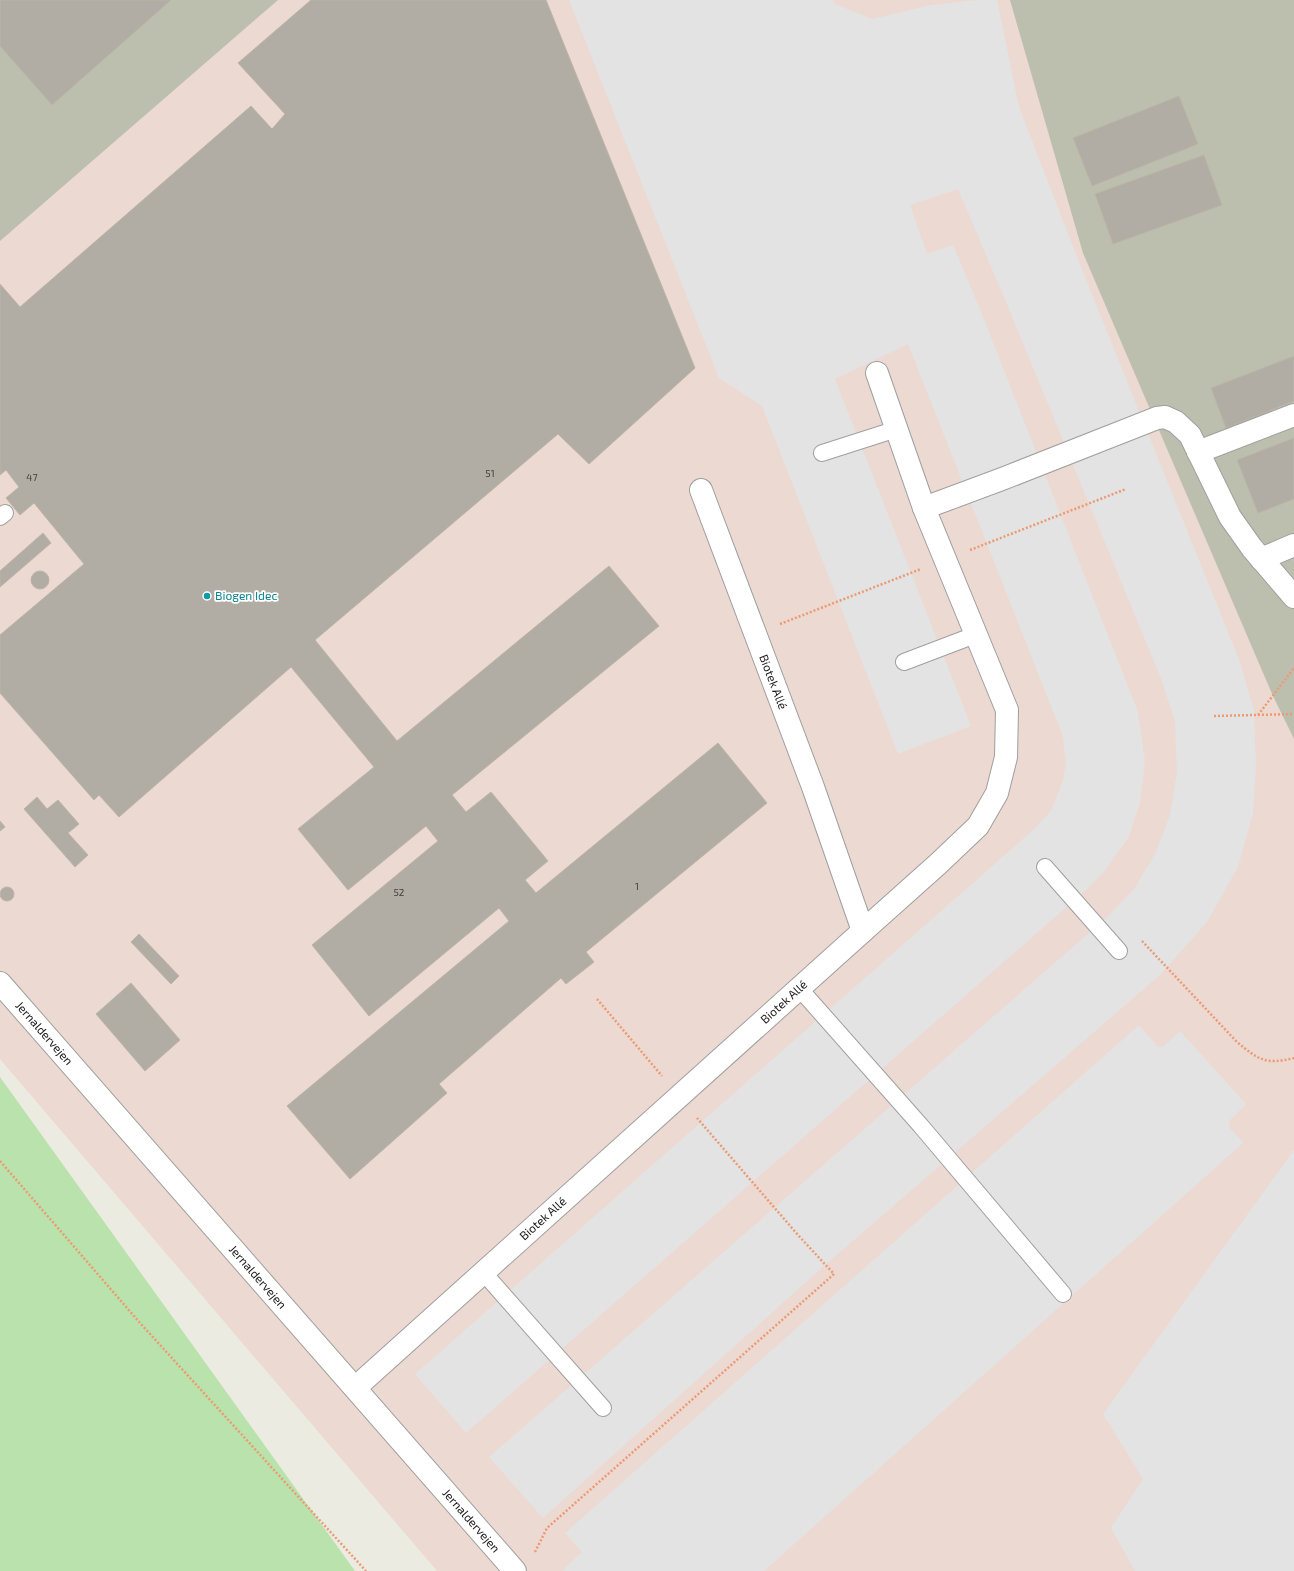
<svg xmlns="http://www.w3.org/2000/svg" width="1294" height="1571" font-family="'Exo 2',sans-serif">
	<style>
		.commercial { fill: #ecd9d2 }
		.construction { fill: #bcbfae }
		.grass { fill: #bae2ac }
		.parking { fill: #e3e3e3 }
		.building { fill: #b1ada5; stroke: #bcb5a6 }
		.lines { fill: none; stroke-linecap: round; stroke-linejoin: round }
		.lane-casing { stroke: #9f9f9f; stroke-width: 18 }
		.street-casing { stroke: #9f9f9f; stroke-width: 24 }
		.path { stroke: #ec9a73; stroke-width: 2.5; stroke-dasharray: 2 2; stroke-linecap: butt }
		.lane { stroke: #fff; stroke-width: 16 }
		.street { stroke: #fff; stroke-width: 22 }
		.culture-dot { fill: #0f9aa8; stroke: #fff; stroke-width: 1.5 }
		.labels { text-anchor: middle; stroke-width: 3.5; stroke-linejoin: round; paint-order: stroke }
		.number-label { font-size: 10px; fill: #40403e }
		.culture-label { font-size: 12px; fill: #0d838f; stroke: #fff; text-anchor: start }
		.street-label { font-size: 12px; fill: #1b1b1b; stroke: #fff }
	</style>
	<rect width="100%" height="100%" fill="#ecebe2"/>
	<!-- commercial -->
	<path class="commercial" d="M 0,0 L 1294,0 L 1294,1571 L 437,1571 L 0,1059 Z"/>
	<!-- construction -->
	<path class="construction" d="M 0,0 L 278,0 L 0,241 Z
		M 1010,0 L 1294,0 L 1294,739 L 1273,696 L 1083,253 Z"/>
	<!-- grass -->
	<path class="grass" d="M 0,1077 L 355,1571 L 0,1571 Z"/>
	<!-- parking -->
	<path class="parking" d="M 569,0 L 833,0 L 835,4 L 872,19 L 931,5 L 977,0 L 997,0 L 1019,107 L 1081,267 L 1240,662 L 1254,712 L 1256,768 L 1253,813 L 1238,867 L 1207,922 L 1160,975 L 824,1266 L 543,1518 L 489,1457 L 1106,918 L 1134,889 L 1156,852 L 1170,815 L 1177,772 L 1175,722 L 1162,681 L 1006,302 L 958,189 L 910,205 L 927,254 L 953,245 L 980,309 L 1138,712 L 1145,762 L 1140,802 L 1128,838 L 1104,872 L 1086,890 L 466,1433 L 415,1374 L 1032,831 L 1051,811 L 1063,781 L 1066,761 L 1062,734 L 908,344 L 835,379 L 971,726 L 898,754 L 762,406 L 719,378 Z
		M 1139,1025 L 1158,1047 L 1164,1046 L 1180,1031 L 1246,1104 L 1229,1121 L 1230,1128 L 1243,1143 L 764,1571 L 562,1571 L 582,1552 L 565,1533 Z
		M 1294,1150 L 1294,1571 L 1135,1571 L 1111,1528 L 1143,1479 L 1103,1414 Z"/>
	<!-- building -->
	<path class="building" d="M 0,0 L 171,0 L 52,105 L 0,46 Z
		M 311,0 L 546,0 L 695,368 L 589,464 L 558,434 L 315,640 L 397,741 L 609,566 L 659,626 L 452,795 L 466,812 L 491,792 L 548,861 L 525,880 L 536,893 L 718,743 L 767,803 L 586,952 L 594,962 L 566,984 L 561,978 L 439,1084 L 447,1093 L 350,1179 L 287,1106 L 509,921 L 499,908 L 369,1016 L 312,945 L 438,841 L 426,826 L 348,890 L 298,829 L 374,767 L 291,667 L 119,817 L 99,795 L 94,800 L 0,693 L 0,635 L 84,564 L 34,503 L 20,515 L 6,498 L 19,487 L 6,470 L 0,475 L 0,284 L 20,307 L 251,106 L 272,129 L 285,114 L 238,63 Z
		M 1179,96 L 1198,144 L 1092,186 L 1073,138 Z
		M 1204,155 L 1222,205 L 1113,244 L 1095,194 Z
		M 1294,356 L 1294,401 L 1226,428 L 1211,388 Z
		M 1294,438 L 1294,499 L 1258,513 L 1237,460 Z
		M 43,533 L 51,543 L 0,587 L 0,571 Z
		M31 580a9 9 0 1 1 18 0a9 9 0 1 1-18 0Z
		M 37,797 L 47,809 L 58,800 L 79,824 L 68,833 L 88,855 L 75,867 L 24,809 Z
		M 0,821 L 5,827 L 0,831 Z
		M0 894a7 7 0 1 1 14 0a7 7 0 1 1-14 0Z
		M 139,934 L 179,976 L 171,984 L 131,942 Z
		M 131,983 L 180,1040 L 145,1071 L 96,1014 Z"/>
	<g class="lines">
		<!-- lane casing -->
		<g class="lane-casing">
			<path id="lane" d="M 822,453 L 897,429
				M 0,517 L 5,513
				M 904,662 L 975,635
				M 1045,867 L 1119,951
				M 799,988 L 921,1126 L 1063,1294
				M 483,1272 L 603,1408"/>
		</g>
		<!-- street casing -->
		<g class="street-casing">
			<g id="street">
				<path d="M 1198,452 L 1294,415"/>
				<path d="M 924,508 L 1002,479 L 1157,418 L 1165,417 L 1176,422 L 1190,435 L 1230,517 L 1252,548 L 1294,597"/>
				<path d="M 1261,559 L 1294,545"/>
				<path d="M 863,931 L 938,864 L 978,826 L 997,793 L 1006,757 L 1007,710 L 924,508 L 877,373"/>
				<path id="s1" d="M 0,983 L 515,1571"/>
				<path id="s2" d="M 355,1388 L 863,931 L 813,787 L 701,490"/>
			</g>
		</g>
		<!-- path -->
		<path class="path" d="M 970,550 L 1126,489
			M 780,624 L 921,569
			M 1258,715 L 1294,668
			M 1214,716 L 1294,714
			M 1142,941 L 1237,1042 C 1259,1060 1265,1065 1294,1058
			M 597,999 L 662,1076
			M 0,1161 L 140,1323 L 366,1571
			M 535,1552 L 547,1528 L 834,1274 L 798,1235 L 697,1118"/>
		<!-- lane -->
		<use href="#lane" class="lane"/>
		<!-- street -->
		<use href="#street" class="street"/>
	</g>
	<!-- markers -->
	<circle class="culture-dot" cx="207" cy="596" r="4"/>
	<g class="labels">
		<!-- number labels -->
		<g class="number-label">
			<text x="490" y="477">51</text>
			<text x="32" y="481">47</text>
			<text x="637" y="890">1</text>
			<text x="399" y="896">52</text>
		</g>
		<!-- culture labels -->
		<g class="culture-label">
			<text x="215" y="600">Biogen Idec</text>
		</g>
		<!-- street labels -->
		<g class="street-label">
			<text transform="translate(773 682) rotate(69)" y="4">Biotek Allé</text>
			<text dy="4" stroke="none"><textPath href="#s2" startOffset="577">Biotek Allé</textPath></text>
			<text dy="4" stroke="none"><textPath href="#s1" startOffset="67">Jernaldervejen</textPath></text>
			<text dy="4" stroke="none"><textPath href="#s2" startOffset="253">Biotek Allé</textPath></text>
			<text dy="4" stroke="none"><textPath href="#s1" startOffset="391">Jernaldervejen</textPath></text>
			<text dy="4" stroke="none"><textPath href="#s1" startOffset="715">Jernaldervejen</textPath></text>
		</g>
	</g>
</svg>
